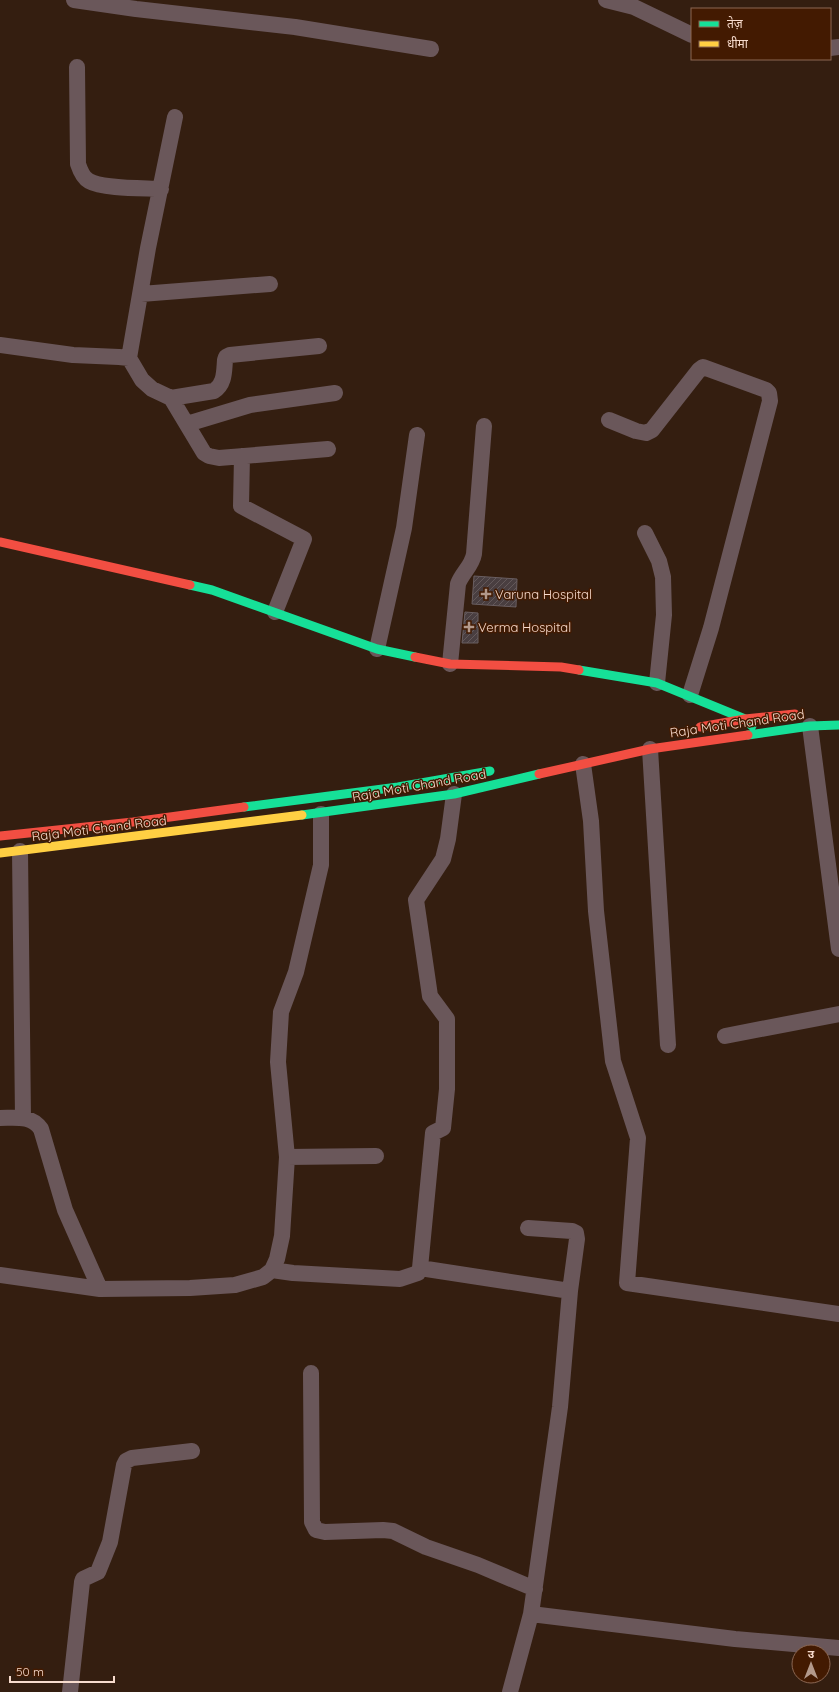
<svg xmlns="http://www.w3.org/2000/svg" width="839" height="1692" font-family="Quicksand,'Noto Sans Devanagari',sans-serif">
	<style>
		.building { fill: url(#building-hatch); stroke: #695e61 }
		.lines { fill: none; stroke-linecap: round; stroke-linejoin: round }
		.street { stroke: #6a575a; stroke-width: 16 }
		.fast { stroke: #16e098; stroke-width: 9 }
		.slow { stroke: #ffcf43; stroke-width: 9 }
		.jam { stroke: #f24e42; stroke-width: 9 }
		.poi-dot { fill: #b3998b; stroke: #431a01; stroke-width: 1.5 }
		.labels { text-anchor: middle; stroke-width: 3; stroke-linejoin: round; paint-order: stroke }
		.poi-label { font-size: 13px; fill: #f7dbcd; stroke: #431a01; text-anchor: start }
		.street-label { font-size: 13px; fill: #f7dbcd; stroke: #431a01 }
	</style>
	<defs>
		<pattern id="building-hatch" width="6" height="6" patternUnits="userSpaceOnUse"><rect width="6" height="6" fill="#493e40"/><path d="M-1 1l2-2M0 6l6-6M5 7l2-2" fill="none" stroke="#64595a"/></pattern>
	</defs>
	<rect width="100%" height="100%" fill="#341e10"/>
	<!-- building -->
	<path class="building" d="M 474,576 L 517,579 L 516,607 L 472,604 Z
		M 465,612 L 478,613 L 478,643 L 462,643 Z"/>
	<g class="lines">
		<!-- street -->
		<path class="street" d="M 74,0 L 136,9 L 295,27 L 431,49
			M 606,0 L 634,7 L 692,35
			M 830,48 L 839,47
			M 77,67 L 78,164 C 80,170 83,178 89,181 C 103,189 144,188 161,189
			M 141,294 L 270,284
			M 0,345 L 73,355 L 119,357 L 129,358 L 142,380 L 152,389 L 171,398 L 204,453 L 209,456 L 219,458 L 328,449
			M 129,358 L 148,248 L 175,117
			M 171,398 L 214,391 C 225,384 224,371 225,360 L 226,357 L 230,355 L 319,346
			M 609,420 L 636,431 L 646,433 L 652,430 L 699,370 L 703,367 L 766,390 L 769,393 L 770,401 L 711,628 L 690,695
			M 187,424 L 250,405 L 335,393
			M 242,456 L 241,506 L 304,539 L 275,612
			M 645,533 L 659,561 L 663,577 L 664,615 L 657,683
			M 377,649 L 404,528 L 417,435
			M 450,664 L 458,584 C 462,573 472,566 474,554 L 484,426
			M 810,726 L 839,949
			M 650,749 L 668,1045
			M 583,764 L 591,821 L 596,911 L 613,1061 L 638,1138 L 627,1283 L 839,1314
			M 20,851 L 23,1118
			M 725,1036 L 839,1014
			M 0,1118 C 16,1118 31,1115 41,1129 L 65,1210 L 100,1289
			M 287,1157 L 376,1156
			M 420,1268 L 570,1291
			M 272,1270 L 293,1273 L 400,1279 L 418,1273 L 420,1268 L 433,1133 L 443,1128 L 447,1089 L 447,1019 L 430,996 L 416,900 L 443,859 L 448,839 L 454,794
			M 0,1275 L 100,1289 L 190,1288 L 235,1285 L 263,1277 L 272,1270 L 277,1259 L 282,1236 L 287,1157 L 278,1062 L 281,1012 L 296,972 L 321,865 L 321,814
			M 311,1373 L 312,1522 L 316,1530 L 325,1532 L 383,1530 L 393,1531 L 426,1547 L 478,1565 L 535,1589
			M 531,1614 L 735,1639 L 839,1648
			M 70,1692 L 82,1582 L 83,1579 L 98,1572 L 110,1542 L 124,1465 L 126,1461 L 132,1458 L 192,1451
			M 510,1692 L 531,1614 L 560,1407 L 570,1291 L 577,1239 L 576,1233 L 572,1231 L 528,1228"/>
		<!-- fast -->
		<path class="fast" d="M 190,585 L 212,590 L 377,649 L 415,657
			M 579,670 L 657,683 L 745,719 L 752,726
			M 748,735 L 810,726 L 839,725
			M 244,807 L 398,787 L 490,771
			M 302,815 L 454,794 L 539,774"/>
		<!-- slow -->
		<path class="slow" d="M 0,853 L 302,815"/>
		<!-- jam -->
		<path class="jam" d="M 0,542 L 190,585
			M 415,657 L 450,664 L 561,667 L 579,670
			M 700,727 L 745,719 L 795,714
			M 539,774 L 650,749 L 748,735
			M 0,836 L 133,822 L 244,807"/>
	</g>
	<!-- markers -->
	<g class="poi-dot">
		<path d="M484 588h4v4h4v4h-4v4h-4v-4h-4v-4h4z"/>
		<path d="M467 621h4v4h4v4h-4v4h-4v-4h-4v-4h4z"/>
	</g>
	<g class="labels">
		<!-- poi labels -->
		<g class="poi-label">
			<text x="495" y="599">Varuna Hospital</text>
			<text x="478" y="632">Verma Hospital</text>
		</g>
		<!-- street labels -->
		<g class="street-label">
			<text transform="translate(737 723) rotate(-8)" y="5">Raja Moti Chand Road</text>
			<text transform="translate(419 785) rotate(-10)" y="5">Raja Moti Chand Road</text>
			<text transform="translate(99 828) rotate(-7)" y="5">Raja Moti Chand Road</text>
		</g>
	</g>
	<!-- legend -->
	<rect x="691" y="8" width="140" height="52" fill="#431a01" stroke="#8b6753"/>
	<rect x="699" y="21" width="20" height="6" fill="#16e098" stroke="#8b6753"/>
	<text x="727" y="28" font-size="12" fill="#f7dbcd">तेज़</text>
	<rect x="699" y="41" width="20" height="6" fill="#ffcf43" stroke="#8b6753"/>
	<text x="727" y="48" font-size="12" fill="#f7dbcd">धीमा</text>
	<!-- north arrow -->
	<g transform="translate(811 1664)"><circle r="19" fill="#431a01" stroke="#8b6753"/>
	<path d="M0-3L7 15L0 10L-7 15Z" fill="#b3998b"/>
	<text y="-6" font-size="11" font-weight="bold" text-anchor="middle" fill="#f7dbcd">उ</text>
	</g>
	<!-- scale -->
	<path d="M10 1676v6h104v-6" fill="none" stroke="#f7dbcd" stroke-width="2"/>
	<text x="16" y="1676" font-size="12" fill="#f7dbcd" stroke="#431a01" stroke-width="3" paint-order="stroke">50 m</text>
</svg>
